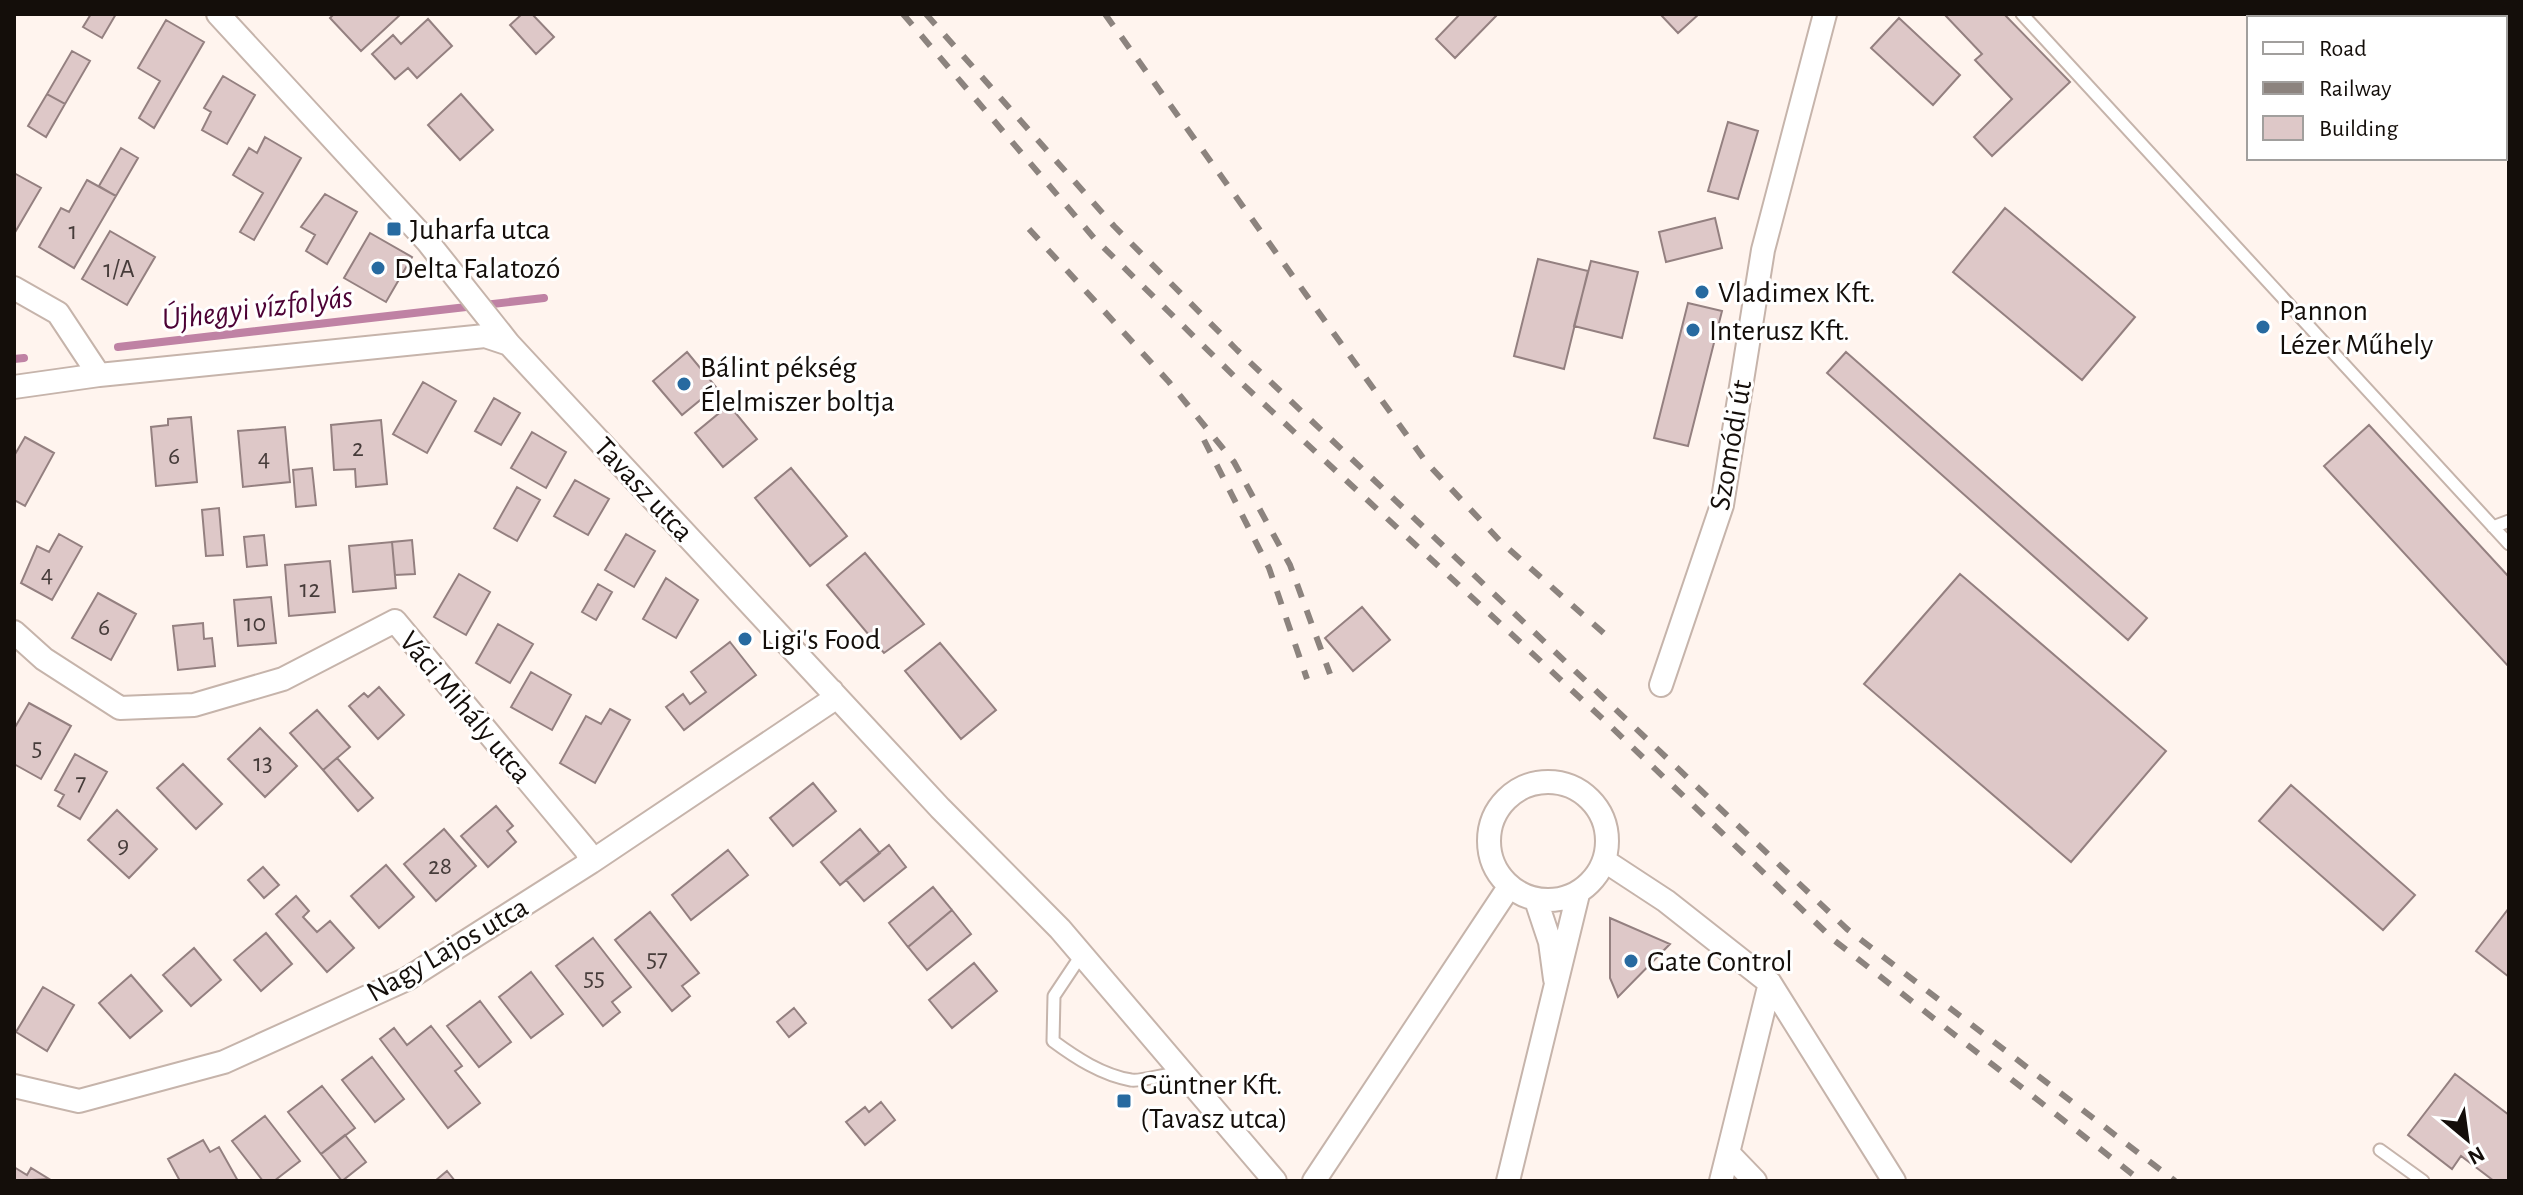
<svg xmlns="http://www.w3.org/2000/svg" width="2523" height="1195" font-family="'Alegreya Sans',sans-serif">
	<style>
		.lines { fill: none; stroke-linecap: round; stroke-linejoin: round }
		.stream { stroke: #bf82a4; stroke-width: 8 }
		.building { fill: #dec8c8; stroke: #948080; stroke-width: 2 }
		.lane-casing { stroke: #c6b4ab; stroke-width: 15 }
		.street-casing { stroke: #c6b4ab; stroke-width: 26 }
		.primary-casing { stroke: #c6b4ab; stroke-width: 40 }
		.lane { stroke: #fff; stroke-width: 11 }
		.street { stroke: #fff; stroke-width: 22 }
		.primary { stroke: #fff; stroke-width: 36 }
		.rail { stroke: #8c837e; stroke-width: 6; stroke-dasharray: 14 14; stroke-linecap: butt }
		.poi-dot { fill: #276aa0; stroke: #fff; stroke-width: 3 }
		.labels { text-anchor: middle; stroke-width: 6; stroke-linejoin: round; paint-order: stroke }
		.number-label { font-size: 26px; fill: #463c3a }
		.poi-label { font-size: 30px; fill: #140e0a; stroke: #fff; text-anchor: start }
		.street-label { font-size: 30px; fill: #140e0a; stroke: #fff }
		.water-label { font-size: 32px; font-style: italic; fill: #4c0235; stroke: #fff }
	</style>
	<rect width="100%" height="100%" fill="#fff4ee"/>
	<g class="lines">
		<!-- stream -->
		<path class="stream" d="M 118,347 L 544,298
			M 14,359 L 24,358"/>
	</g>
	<!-- building -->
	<path class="building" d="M 91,14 L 116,14 L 102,38 L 83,27 Z
		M 334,14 L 401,14 L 361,51 L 330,18 Z
		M 522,14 L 532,14 L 554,37 L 536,54 L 510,25 Z
		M 1460,14 L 1498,14 L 1455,58 L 1436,39 Z
		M 1660,14 L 1699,14 L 1678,33 Z
		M 1944,14 L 2004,14 L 2070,82 L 1992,156 L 1974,137 L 2012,99 L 1975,60 L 1982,54 Z
		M 1899,18 L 1960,75 L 1933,105 L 1871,48 Z
		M 428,19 L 452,46 L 417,78 L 408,68 L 395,79 L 372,54 L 393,35 L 401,44 Z
		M 166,20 L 204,42 L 154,128 L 139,118 L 160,81 L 138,68 Z
		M 72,51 L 90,61 L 65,104 L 47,94 Z
		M 223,76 L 255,95 L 227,144 L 202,130 L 211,112 L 204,108 Z
		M 47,94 L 65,104 L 46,137 L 28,126 Z
		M 461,94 L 493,130 L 460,160 L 428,125 Z
		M 1728,122 L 1758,131 L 1738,199 L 1708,191 Z
		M 265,137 L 301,158 L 254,240 L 240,232 L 263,193 L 233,175 L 249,148 L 257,153 Z
		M 121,148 L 138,158 L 116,196 L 99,186 Z
		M 14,173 L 41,188 L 14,234 Z
		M 87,180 L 116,196 L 74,268 L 39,247 L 61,208 L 69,212 Z
		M 325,194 L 357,212 L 327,264 L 306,251 L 315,235 L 301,227 Z
		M 2005,208 L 2135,317 L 2082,380 L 1953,272 Z
		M 1715,218 L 1722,248 L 1666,262 L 1659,232 Z
		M 110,231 L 155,257 L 127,305 L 82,279 Z
		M 370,233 L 412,257 L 386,302 L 344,278 Z
		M 1538,259 L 1588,271 L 1564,369 L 1514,356 Z
		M 1591,261 L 1638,272 L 1622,338 L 1574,326 Z
		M 1688,303 L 1722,311 L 1688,446 L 1654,438 Z
		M 687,352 L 716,387 L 682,415 L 653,381 Z
		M 1846,352 L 2147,618 L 2128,640 L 1827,373 Z
		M 423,382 L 456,401 L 427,453 L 393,434 Z
		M 494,398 L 520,413 L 501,445 L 475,431 Z
		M 729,405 L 757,439 L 723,467 L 695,433 Z
		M 191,417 L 197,482 L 156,486 L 151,427 L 168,425 L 168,419 Z
		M 381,420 L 387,484 L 356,487 L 355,469 L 334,470 L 331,425 Z
		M 2369,425 L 2509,577 L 2509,667 L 2324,466 Z
		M 285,427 L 290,482 L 243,487 L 238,431 Z
		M 532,432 L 566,452 L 546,488 L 511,468 Z
		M 25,437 L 54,453 L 25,506 L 14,500 L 14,456 Z
		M 312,468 L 316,505 L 296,507 L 293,470 Z
		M 791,468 L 847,536 L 810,566 L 755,498 Z
		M 575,480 L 609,499 L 588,535 L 554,516 Z
		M 517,487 L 540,500 L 517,541 L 494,528 Z
		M 219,508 L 223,555 L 206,556 L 202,510 Z
		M 59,534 L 82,547 L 52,600 L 21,583 L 37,546 L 49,552 Z
		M 626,534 L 655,551 L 634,587 L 605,570 Z
		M 264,535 L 267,565 L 247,567 L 244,537 Z
		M 412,540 L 415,574 L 395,575 L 392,542 Z
		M 392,542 L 396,588 L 353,592 L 349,546 Z
		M 865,553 L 924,624 L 884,653 L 827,585 Z
		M 330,561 L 335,612 L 289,616 L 285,565 Z
		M 459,574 L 490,592 L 466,635 L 434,617 Z
		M 1960,574 L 2166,751 L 2071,862 L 1864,684 Z
		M 666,578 L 698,600 L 676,638 L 643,619 Z
		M 598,584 L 612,592 L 596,620 L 582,612 Z
		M 98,593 L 136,614 L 111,660 L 72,638 Z
		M 271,597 L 276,643 L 238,646 L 234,600 Z
		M 1362,607 L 1390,640 L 1353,671 L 1325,638 Z
		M 203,623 L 204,639 L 212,638 L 215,666 L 178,670 L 173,626 Z
		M 498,624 L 533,644 L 510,683 L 476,663 Z
		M 730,642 L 756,675 L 684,730 L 666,707 L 683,694 L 690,704 L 706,692 L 691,672 Z
		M 940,643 L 996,710 L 961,739 L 905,671 Z
		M 531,672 L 571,695 L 552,730 L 511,707 Z
		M 379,687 L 404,715 L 378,739 L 349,706 L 364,693 L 368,697 Z
		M 29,703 L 71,726 L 41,779 L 14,764 L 14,729 Z
		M 610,709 L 630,720 L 595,783 L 560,763 L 586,716 L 601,724 Z
		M 317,710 L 350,747 L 323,770 L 290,733 Z
		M 260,728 L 297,766 L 265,797 L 228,759 Z
		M 75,754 L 107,772 L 80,819 L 58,806 L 64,795 L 55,790 Z
		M 337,758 L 373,798 L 358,811 L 323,770 Z
		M 183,764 L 222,804 L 196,829 L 157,788 Z
		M 813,783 L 836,811 L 793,846 L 770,818 Z
		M 2291,785 L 2415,895 L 2383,930 L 2259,821 Z
		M 496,806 L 513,826 L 507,831 L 516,842 L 488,867 L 461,836 Z
		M 117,810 L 157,849 L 129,878 L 88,840 Z
		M 444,829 L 476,866 L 436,901 L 404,864 Z
		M 860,829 L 880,853 L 840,885 L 821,862 Z
		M 889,845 L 906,867 L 864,901 L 846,880 Z
		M 728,850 L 748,875 L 691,920 L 672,895 Z
		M 386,865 L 414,897 L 379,928 L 351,896 Z
		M 263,867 L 279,885 L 264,898 L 248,880 Z
		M 933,887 L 952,910 L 908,947 L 889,923 Z
		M 296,896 L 309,911 L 303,917 L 317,932 L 330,921 L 354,948 L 327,972 L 276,914 Z
		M 2509,908 L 2509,977 L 2476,951 Z
		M 952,910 L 971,934 L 927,970 L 908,947 Z
		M 650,912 L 699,973 L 682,986 L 690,996 L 672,1011 L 615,940 Z
		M 1610,918 L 1670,944 L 1618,997 L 1610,978 Z
		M 266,933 L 292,964 L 261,991 L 234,960 Z
		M 593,938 L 631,987 L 612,1002 L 620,1012 L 603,1026 L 556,966 Z
		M 194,948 L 221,980 L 191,1006 L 163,975 Z
		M 974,963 L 997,991 L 952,1028 L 929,1000 Z
		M 531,972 L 563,1014 L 531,1038 L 499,997 Z
		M 131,975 L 162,1011 L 130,1038 L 99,1003 Z
		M 43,987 L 74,1005 L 47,1051 L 16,1032 Z
		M 480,1001 L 511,1042 L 479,1067 L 447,1026 Z
		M 794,1008 L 806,1023 L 789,1037 L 777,1022 Z
		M 431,1026 L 462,1066 L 455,1071 L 480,1103 L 448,1128 L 380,1039 L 394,1028 L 407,1045 Z
		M 372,1057 L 404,1099 L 375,1122 L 342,1080 Z
		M 2455,1074 L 2509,1115 L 2509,1181 L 2494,1181 L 2461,1156 L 2452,1169 L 2408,1135 Z
		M 322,1086 L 355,1128 L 321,1154 L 288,1112 Z
		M 881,1102 L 895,1120 L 865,1145 L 846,1122 L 865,1107 L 869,1112 Z
		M 265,1116 L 300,1161 L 274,1181 L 263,1181 L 232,1141 Z
		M 345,1135 L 366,1162 L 342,1181 L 321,1154 Z
		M 203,1140 L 210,1152 L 219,1147 L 238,1181 L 180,1181 L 168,1159 Z
		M 14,1167 L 27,1175 L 31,1168 L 49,1179 L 14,1181 Z
		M 447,1171 L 455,1181 L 435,1181 Z"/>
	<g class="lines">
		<!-- lane casing -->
		<g class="lane-casing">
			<path id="lane" d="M 2022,14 L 2509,544
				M 2493,527 L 2509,521
				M 1082,954 L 1054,996 L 1053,1041 C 1076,1058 1102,1075 1131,1080 C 1141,1082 1167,1073 1181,1073
				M 2380,1150 L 2423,1181"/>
		</g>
		<!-- street casing -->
		<g class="street-casing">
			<path id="street" d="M 218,14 L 427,241 L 509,344 L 940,808 L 1060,929 L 1275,1181
				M 14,288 L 58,313 L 99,375
				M 14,387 L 99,375 L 485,336 L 509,344
				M 14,632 L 44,659 L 120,708 L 194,705 L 283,679 L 395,621 L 586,850 L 591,862
				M 1661,685 L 1722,505 L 1763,250 L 1825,14
				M1489 841a59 59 0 1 1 118 0a59 59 0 1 1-118 0Z
				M 1605,861 L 1666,901 L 1770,983
				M 1536,900 L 1550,942 L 1555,979
				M 14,1086 L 79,1101 L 224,1062 L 407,979 L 591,862 L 831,701 L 832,691
				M 1314,1181 L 1509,887
				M 1508,1181 L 1578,894
				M 1721,1181 L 1728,1153
				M 1755,1181 L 1728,1153 L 1770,983 L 1894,1181"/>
		</g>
		<!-- primary casing -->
		<g class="primary-casing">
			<path id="primary" d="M 2467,14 L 2470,18
				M 2505,73 L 2509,80"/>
		</g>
		<!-- lane -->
		<use href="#lane" class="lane"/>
		<!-- street -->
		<use href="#street" class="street"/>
		<!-- primary -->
		<use href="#primary" class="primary"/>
		<!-- rail -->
		<path class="rail" d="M 903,14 L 1094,238 L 1235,377 L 1605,721 L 1835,941 L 2141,1181
			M 926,14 L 1114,226 L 1237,350 L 1847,929 L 2175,1181
			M 1105,14 L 1426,462 L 1501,542 L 1608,637
			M 1029,229 L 1169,382 L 1234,462 L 1290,565 L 1330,674
			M 1204,440 L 1269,568 L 1307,679"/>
	</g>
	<!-- markers -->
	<g class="poi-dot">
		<rect x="386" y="221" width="16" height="16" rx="4"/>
		<circle cx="378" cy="268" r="8"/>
		<circle cx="1702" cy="292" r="8"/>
		<circle cx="2263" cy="327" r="8"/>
		<circle cx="1693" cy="330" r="8"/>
		<circle cx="684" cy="384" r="8"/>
		<circle cx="745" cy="639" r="8"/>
		<circle cx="1631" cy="961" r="8"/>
		<rect x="1116" y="1093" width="16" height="16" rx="4"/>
	</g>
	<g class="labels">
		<!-- number labels -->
		<g class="number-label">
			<text x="73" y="239">1</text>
			<text x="119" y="277">1/A</text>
			<text x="358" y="456">2</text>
			<text x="174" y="464">6</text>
			<text x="264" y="466">4</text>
			<text x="47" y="582">4</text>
			<text x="310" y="597">12</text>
			<text x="255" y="631">10</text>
			<text x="104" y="635">6</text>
			<text x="37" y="755">5</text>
			<text x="263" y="771">13</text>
			<text x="81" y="790">7</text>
			<text x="123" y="853">9</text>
			<text x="440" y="874">28</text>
			<text x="657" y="966">57</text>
			<text x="594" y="985">55</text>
		</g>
		<!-- poi labels -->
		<g class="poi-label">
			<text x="410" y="239">Juharfa utca</text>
			<text x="394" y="278">Delta Falatozó</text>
			<text x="1718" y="302">Vladimex Kft.</text>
			<text x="2279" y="320">Pannon<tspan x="2279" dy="34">Lézer Műhely</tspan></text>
			<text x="1709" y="340">Interusz Kft.</text>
			<text x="700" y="377">Bálint pékség<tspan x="700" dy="34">Élelmiszer boltja</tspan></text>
			<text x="761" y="649">Ligi's Food</text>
			<text x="1647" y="971">Gate Control</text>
			<text x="1140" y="1094">Güntner Kft.<tspan x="1140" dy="34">(Tavasz utca)</tspan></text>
		</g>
		<!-- street labels -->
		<g class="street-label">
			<text transform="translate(1730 445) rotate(-80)" y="10">Szomódi út</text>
			<text transform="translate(644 489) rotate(47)" y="10">Tavasz utca</text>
			<text transform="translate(466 707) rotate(50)" y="10">Váci Mihály utca</text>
			<text transform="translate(447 949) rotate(-30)" y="10">Nagy Lajos utca</text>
		</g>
		<!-- water labels -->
		<g class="water-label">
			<text transform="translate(257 307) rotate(-7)" y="11">Újhegyi vízfolyás</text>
		</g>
	</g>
	<!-- border -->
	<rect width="2523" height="1195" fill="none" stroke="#140e0a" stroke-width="32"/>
	<!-- legend -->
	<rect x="2247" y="16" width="260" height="144" fill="#ffffff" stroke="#a19f9d" stroke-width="2"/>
	<rect x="2263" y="42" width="40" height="12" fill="#ffffff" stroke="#a19f9d" stroke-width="2"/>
	<text x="2319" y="56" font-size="24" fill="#140e0a">Road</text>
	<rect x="2263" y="82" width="40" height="12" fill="#8c837e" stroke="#a19f9d" stroke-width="2"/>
	<text x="2319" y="96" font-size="24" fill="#140e0a">Railway</text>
	<rect x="2263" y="116" width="40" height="24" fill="#dec8c8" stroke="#a19f9d" stroke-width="2"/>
	<text x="2319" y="136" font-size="24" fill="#140e0a">Building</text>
	<!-- north arrow -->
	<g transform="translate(2467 1139) rotate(151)" stroke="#ffffff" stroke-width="6" paint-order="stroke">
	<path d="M0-6L14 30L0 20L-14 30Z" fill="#140e0a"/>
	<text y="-12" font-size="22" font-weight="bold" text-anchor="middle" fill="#140e0a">N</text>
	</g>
</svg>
